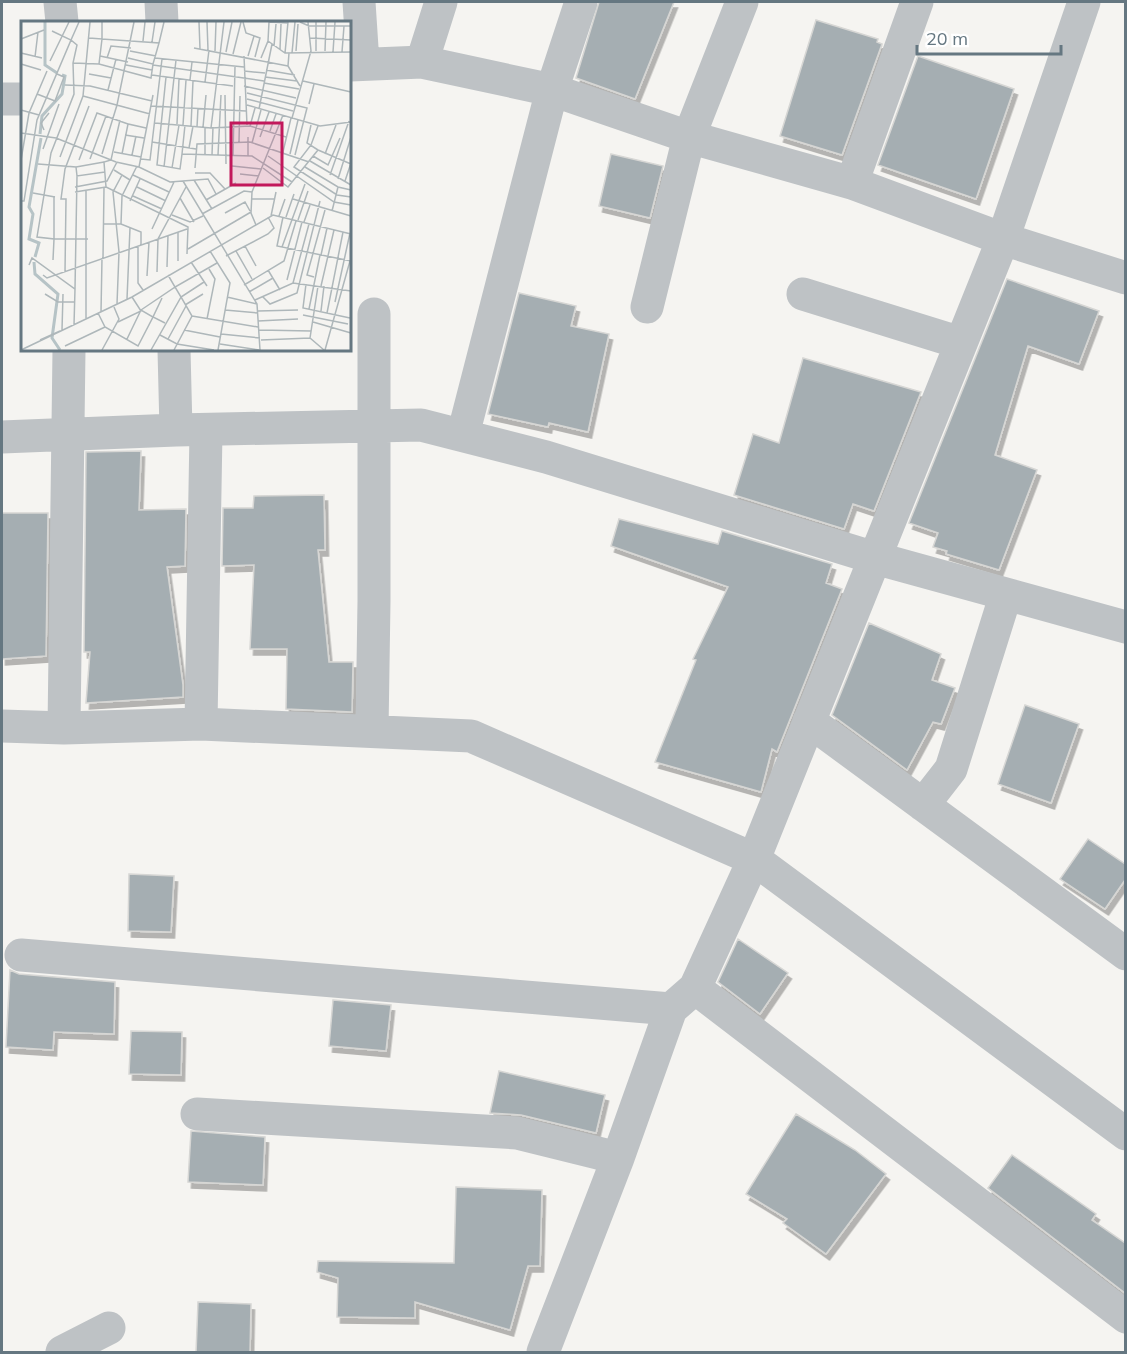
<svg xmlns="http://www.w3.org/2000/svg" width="1127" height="1354" font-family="Mulish,sans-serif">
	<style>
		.building { fill: #a5aeb2; stroke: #d6d6d4; stroke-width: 1.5; filter: url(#shadow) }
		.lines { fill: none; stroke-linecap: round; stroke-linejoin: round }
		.street { stroke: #bec2c5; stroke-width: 33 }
		.inset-river { fill: none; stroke: #b6c3c6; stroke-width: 3 }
		.inset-road { fill: none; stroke: #aeb7ba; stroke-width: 1.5 }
		.view { fill: #c2185b; fill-opacity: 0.15; stroke: #c2185b; stroke-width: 3 }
		.inset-edge { fill: none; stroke: #657781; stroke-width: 3 }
	</style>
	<defs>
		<filter id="shadow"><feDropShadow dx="3.5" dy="6" stdDeviation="0" flood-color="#0004"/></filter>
	</defs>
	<rect width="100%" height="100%" fill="#f5f4f1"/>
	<!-- building -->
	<path class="building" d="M 599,2 L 674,2 L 635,99 L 576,78 Z
		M 816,20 L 878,39 L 877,42 L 882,44 L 842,155 L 780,136 Z
		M 918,56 L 1014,89 L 976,199 L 878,165 Z
		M 611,154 L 663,166 L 650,218 L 599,206 Z
		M 1007,279 L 1099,311 L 1079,364 L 1028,346 L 995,455 L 1037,470 L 999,570 L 946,554 L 947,551 L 933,547 L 938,533 L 909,523 Z
		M 519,293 L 576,306 L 571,326 L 609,334 L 588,432 L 549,423 L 548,427 L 488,414 Z
		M 803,358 L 921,392 L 874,511 L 853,504 L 844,529 L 734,495 L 753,434 L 779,443 Z
		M 141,451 L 139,510 L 186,509 L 185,566 L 167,567 L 183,685 L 183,697 L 86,703 L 90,652 L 84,652 L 86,452 Z
		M 324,495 L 325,550 L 318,550 L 329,662 L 353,662 L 352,712 L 286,709 L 287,649 L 250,649 L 254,565 L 222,566 L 223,508 L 253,508 L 254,496 Z
		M 2,513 L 48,513 L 46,656 L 2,659 Z
		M 619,519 L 718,544 L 722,531 L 832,564 L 826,583 L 842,589 L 777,752 L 772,749 L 761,792 L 655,762 L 696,660 L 693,659 L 728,587 L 611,546 Z
		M 869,623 L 941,654 L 932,680 L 955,688 L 941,724 L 933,722 L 907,770 L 832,715 Z
		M 1025,705 L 1079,724 L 1051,803 L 998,784 Z
		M 1088,839 L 1125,864 L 1125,880 L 1105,909 L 1060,879 Z
		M 129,874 L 174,876 L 171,932 L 128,931 Z
		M 738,939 L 788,973 L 760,1014 L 718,982 Z
		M 10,970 L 19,974 L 115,982 L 114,1034 L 54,1032 L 53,1050 L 6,1047 Z
		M 333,1000 L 391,1005 L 386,1051 L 329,1046 Z
		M 131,1031 L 182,1032 L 181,1075 L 129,1074 Z
		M 499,1071 L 605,1095 L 596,1133 L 521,1115 L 490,1113 Z
		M 796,1114 L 855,1150 L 886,1174 L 826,1254 L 783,1223 L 787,1219 L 746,1194 Z
		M 191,1131 L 265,1137 L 263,1185 L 188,1182 Z
		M 1012,1155 L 1096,1214 L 1092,1220 L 1125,1243 L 1125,1293 L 988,1188 Z
		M 456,1187 L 542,1190 L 540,1266 L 528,1266 L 510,1330 L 415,1302 L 415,1318 L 337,1317 L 338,1278 L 317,1272 L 318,1261 L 454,1263 Z
		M 198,1302 L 251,1304 L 250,1353 L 196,1353 Z"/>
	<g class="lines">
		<!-- street -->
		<path class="street" d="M 60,2 L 62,22
			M 161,2 L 162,22
			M 359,2 L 363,63
			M 422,62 L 441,2
			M 350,65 L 422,62 L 552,90 L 689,137 L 852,183 L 1003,239 L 1126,278
			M 2,99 L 22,99
			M 852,183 L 917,2
			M 803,294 L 961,343
			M 647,307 L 689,137 L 742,2
			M 174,350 L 176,430
			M 463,435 L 552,90 L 581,2
			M 2,437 L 176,430 L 421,425 L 546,457 L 875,558 L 1126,627
			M 809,721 L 1126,954
			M 201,724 L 206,431
			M 2,726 L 64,728 L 201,724 L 471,736 L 754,859 L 1126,1134
			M 64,728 L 69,350
			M 372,731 L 374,601 L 374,314
			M 923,805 L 951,769 L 1006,594
			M 21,955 L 671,1009
			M 695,988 L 1126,1317
			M 197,1114 L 517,1133 L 618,1158
			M 62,1352 L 109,1328
			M 543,1352 L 618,1158 L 671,1009 L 695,988 L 754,859 L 1003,239 L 1084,2"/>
	</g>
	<!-- overview -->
	<g transform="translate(21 21)">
		<rect width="330" height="330" fill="#f5f4f1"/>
		<path class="inset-river" d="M 24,1 L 24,44 L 36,52M 19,113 L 21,95 L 41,73 L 44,55 L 41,54M 14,236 L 18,222 L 8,218 L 12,193 L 8,186 L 20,117M 13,241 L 14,253 L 37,273 L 31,317 L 39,329"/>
		<path class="inset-road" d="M 178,1 L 179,28M 186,1 L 187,29M 222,1 L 225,12 L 239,17 L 234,36M 248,1 L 267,2M 279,1 L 288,5 L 330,5M 68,17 L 81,18 L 81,1M 289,17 L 330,19M 0,18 L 23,9M 122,20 L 124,1M 247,20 L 264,32 L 330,31M 131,21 L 134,1M 138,22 L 143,1M 253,25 L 255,3M 173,27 L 267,45M 259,28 L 260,3M 109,30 L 135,35M 194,30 L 195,1M 275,30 L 277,3M 295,30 L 295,1M 304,30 L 305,1M 205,31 L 211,1M 312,31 L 314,1M 321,31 L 323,5M 0,32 L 21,37M 264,32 L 267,1M 268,32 L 267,45 L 279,65M 271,32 L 274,1M 212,33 L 220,1M 79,35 L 107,41M 223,35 L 226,104M 227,35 L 233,15M 14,36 L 17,11M 86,37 L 90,25 L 110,27M 134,37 L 223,46M 240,37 L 247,20 L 248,1M 29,40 L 48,1M 52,42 L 78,43 L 130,57 L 132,43 L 107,37M 0,43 L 20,49M 78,43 L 81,18 L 138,22 L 132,43M 105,44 L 131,49M 132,44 L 243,60M 245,49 L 274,54M 223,50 L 244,52M 68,53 L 90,57M 131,54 L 212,65M 145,56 L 136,144 L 159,148 L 161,133 L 231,135 L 271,161M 244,56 L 276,60M 169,59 L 171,41M 282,60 L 330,71M 184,61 L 188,29M 243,62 L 278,68M 44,64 L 69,65 L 131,80M 223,65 L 275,77M 87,69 L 95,38M 226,72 L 286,87 L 274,134M 16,73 L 34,80 L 43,56 L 36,53M 204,74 L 205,143M 62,75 L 129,93M 226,78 L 272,90M 288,83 L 293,63M 226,84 L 299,105 L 330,101M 130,85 L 225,90M 238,88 L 251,23M 0,89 L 18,94M 271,97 L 290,30 L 287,1M 99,99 L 90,139 L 83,141 L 85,166 L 167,206 L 166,233M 134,102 L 190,107 L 229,105 L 265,116M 156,103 L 158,58M 162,104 L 165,59M 290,104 L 286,122 L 297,129M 170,105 L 172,60M 229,105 L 234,87M 297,105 L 290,124 L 273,146 L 316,174 L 330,176M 176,106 L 177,87M 182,106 L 185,74M 190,107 L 203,1M 23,109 L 20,102 L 28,92M 249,110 L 255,93M 0,112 L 35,117 L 95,141 L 118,146 L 149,161 L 187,158 L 195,173M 104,114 L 123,117M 239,116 L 248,91M 131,121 L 175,128M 218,121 L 219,75M 231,122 L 240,89M 168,127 L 172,105M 22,128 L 38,83M 93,131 L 120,136M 81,133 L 96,84 L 113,1M 101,133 L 107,103 L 125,107M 161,133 L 164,104M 269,133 L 277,99M 304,133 L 315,104M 111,134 L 115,115M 184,134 L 184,107M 191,134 L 192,106M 197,134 L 200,74M 212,135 L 214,45M 227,135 L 227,116M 247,135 L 313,181 L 330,184M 261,135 L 270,97M 292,135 L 307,144 L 319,117M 39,136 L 62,75 L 69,1M 69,138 L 85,95M 120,138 L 129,139 L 141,38M 0,139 L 8,92 L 26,50M 58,139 L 76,92 L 107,103M 289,140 L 330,164M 17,143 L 55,146 L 56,155 L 84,151M 211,145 L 240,148M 55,146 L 83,141M 118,146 L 132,74M 143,146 L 155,39M 284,146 L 317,166 L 330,169M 151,147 L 158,104M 174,147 L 176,123 L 229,121 L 288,141M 242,147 L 267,166 L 297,129 L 330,143M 93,149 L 109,159M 174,152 L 189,152 L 204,168M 219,153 L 238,155M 112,154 L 148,171M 309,154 L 328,100M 317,158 L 330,116M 173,159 L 191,188M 162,160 L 236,283 L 239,329M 324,160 L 330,142M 54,166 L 86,160 L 96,141M 116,166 L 145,180M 54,171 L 85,166M 12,172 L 34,176M 33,175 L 33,218 L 67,218M 112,175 L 141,188M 159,177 L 173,201M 231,178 L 253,178M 272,178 L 330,195M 185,179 L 215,162M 0,180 L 3,180 L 16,99 L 50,19 L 31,10M 109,180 L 119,158M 311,190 L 317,166M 204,192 L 224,181 L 229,190M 181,193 L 223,170 L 231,171M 151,194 L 169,201 L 182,195M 250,195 L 255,171M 258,195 L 264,178M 262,196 L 256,225 L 330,240M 265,196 L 273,173M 277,199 L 287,170M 283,201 L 289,184M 83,203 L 100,203 L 120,211 L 120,224M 100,203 L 101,175 L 116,145M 235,204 L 230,192 L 231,171 L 262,94M 131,208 L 153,161M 117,225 L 117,262 L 122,269M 224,225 L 235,245M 261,226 L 284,163M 167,228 L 230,191M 189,230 L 209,262 L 197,329M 215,230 L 231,258M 300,234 L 306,207M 205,235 L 247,213 L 253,207 L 247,196M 82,237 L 83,167M 32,239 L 33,218 L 16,216 L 30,132 L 53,73 L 52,42 L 56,24 L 50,19 L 58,1M 157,240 L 157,211M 170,241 L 186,265M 8,244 L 11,237 L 54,268 L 56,155M 146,246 L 147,214M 247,249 L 259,269M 44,251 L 45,178 L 40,178 L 44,148 L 68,85M 136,251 L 137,218 L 165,166M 22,254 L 26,257 L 166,208M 126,255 L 128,221M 293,256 L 286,254 L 304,189M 266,259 L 281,201M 272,262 L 288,203M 285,263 L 282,287 L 329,297M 223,264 L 263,240 L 275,200M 300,265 L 313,209M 228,271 L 252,257M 24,273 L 37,281 L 53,281M 206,276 L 236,283M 242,276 L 249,283 L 276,272 L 299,180M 141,277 L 132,296 L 144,302M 106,278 L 109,207M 234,279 L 272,262 L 330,270M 314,281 L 329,212M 96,283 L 98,231 L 92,171 L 101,154M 164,284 L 182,273M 288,288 L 299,234M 120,289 L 154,266 L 147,254M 204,289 L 237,292M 237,290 L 277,289M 300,290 L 303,265M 80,291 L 81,237M 77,292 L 84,306 L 117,325 L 132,296 L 120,289 L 106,318M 306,292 L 322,211M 282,294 L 327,303M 171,295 L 237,306M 65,298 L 65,170M 186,298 L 194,258 L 188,248M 237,300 L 277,298M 97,301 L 120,290 L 111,276M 292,301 L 330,312M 53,304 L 54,268M 41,309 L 42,273M 163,309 L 199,316M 238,309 L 290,310M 200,313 L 239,317M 139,314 L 156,323 L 193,329M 289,317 L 297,265M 147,318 L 165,285M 19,319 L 39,310M 240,319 L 289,317 L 303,329M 199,323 L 238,329M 44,325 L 84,306M 0,329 L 111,276 L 252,194 L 330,213M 81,329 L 98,298 L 93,286M 130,329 L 160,276 L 154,266 L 196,242M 153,329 L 171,295 L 160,276 L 183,261M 304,329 L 329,240"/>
		<path class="view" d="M 210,102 L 261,102 L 261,164 L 210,164 Z"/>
		<rect width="330" height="330" class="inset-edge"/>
	</g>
	<!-- border -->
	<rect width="1127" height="1354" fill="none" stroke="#657781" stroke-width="6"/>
	<!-- scale -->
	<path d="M917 45v9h144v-9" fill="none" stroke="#657781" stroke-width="3"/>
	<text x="926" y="45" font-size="18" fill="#657781" stroke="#ffffff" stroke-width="4.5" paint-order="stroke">20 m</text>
</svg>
